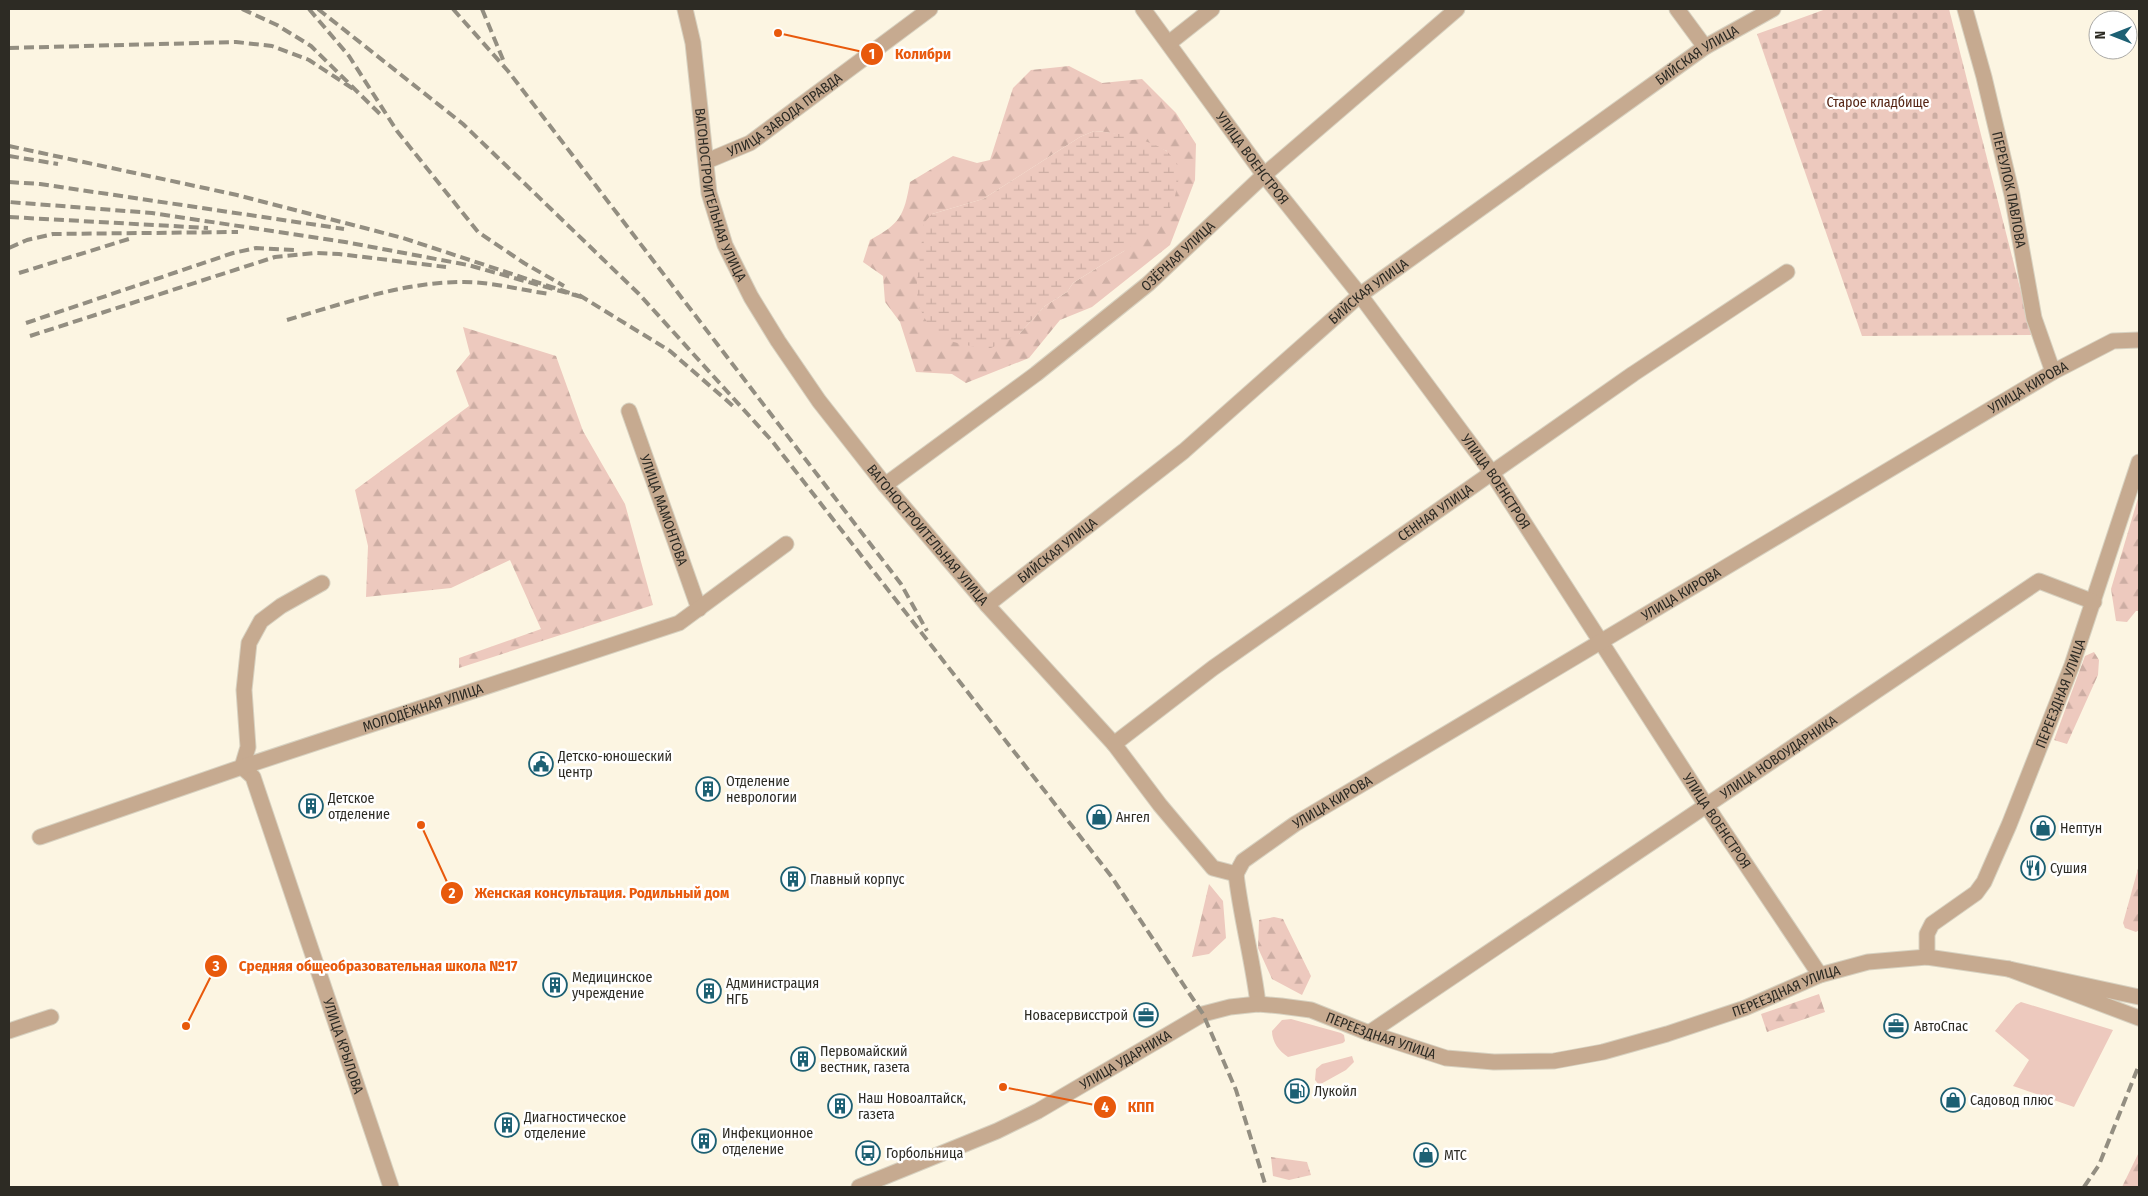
<svg xmlns="http://www.w3.org/2000/svg" width="2148" height="1196" font-family="'Fira Sans Condensed',sans-serif">
	<style>
		.grass { fill: #edc9be }
		.forest { fill: url(#forest-firs); fill-rule: evenodd }
		.wetland { fill: url(#wetland-marsh) }
		.cemetery { fill: url(#cemetery-stones) }
		.lines { fill: none; stroke-linecap: round; stroke-linejoin: round }
		.minor-casing { stroke: #d7d1c0; stroke-width: 17 }
		.minor { stroke: #c6aa90; stroke-width: 15 }
		.rail { stroke: #938e81; stroke-width: 4; stroke-dasharray: 10 5; stroke-linecap: butt }
		.labels { text-anchor: middle; stroke-width: 5; stroke-linejoin: round; paint-order: stroke }
		.street-label { font-size: 14px; fill: #2d2b24; stroke: #fff }
		.park-label { font-size: 14px; fill: #552413; stroke: #fff }
		.poi-label { font-size: 14px; fill: #2d2b24; stroke: #fff; text-anchor: start }
		.leader { fill: none; stroke: #e8590c; stroke-width: 2 }
		.callout-dot { fill: #e8590c; stroke: #fff; stroke-width: 2 }
		.mark-label { font-size: 15px; text-anchor: middle; font-weight: bold; fill: #fff }
		.callout-label { font-size: 15px; text-anchor: middle; font-weight: bold; fill: #e8590c; stroke: #fff; stroke-width: 5; stroke-linejoin: round; paint-order: stroke }
	</style>
	<defs>
		<pattern id="forest-firs" width="22" height="20" patternUnits="userSpaceOnUse" patternTransform="scale(1.25)"><rect width="22" height="20" fill="#edc9be"/><path d="M5 1l3.5 6h-7zM16 11l3.5 6h-7z" fill="#ccada3"/></pattern>
		<pattern id="wetland-marsh" width="20" height="14" patternUnits="userSpaceOnUse" patternTransform="scale(1.25)"><rect width="20" height="14" fill="#edc9be"/><path d="M1 5h8M5 5V1M11 12h8M15 12V8" fill="none" stroke="#ccada3"/></pattern>
		<pattern id="cemetery-stones" width="16" height="16" patternUnits="userSpaceOnUse" patternTransform="scale(1.25)"><rect width="16" height="16" fill="#edc9be"/><path d="M2 7V4a2 2 0 0 1 4 0v3zM10 15v-3a2 2 0 0 1 4 0v3z" fill="#ccada3"/></pattern>
	</defs>
	<rect width="100%" height="100%" fill="#fcf5e2"/>
	<!-- grass -->
	<path class="grass" d="M 2021,1002 L 2113,1030 L 2074,1107 L 2013,1086 L 2029,1060 L 1995,1031 L 2016,1005 Z
		M 1291,1019 L 1341,1033 L 1344,1035 L 1345,1041 L 1343,1043 L 1288,1057 C 1279,1051 1272,1042 1272,1031 L 1282,1020 Z
		M 1352,1056 L 1354,1062 L 1346,1070 L 1319,1085 L 1315,1080 L 1316,1069 L 1322,1064 Z"/>
	<!-- forest -->
	<path class="forest" d="M 1069,66 L 1102,83 L 1142,79 L 1176,113 L 1196,144 L 1195,180 L 1170,245 L 1092,307 L 1060,320 L 1029,358 L 966,383 L 952,374 L 916,372 L 900,322 L 885,302 L 883,276 L 863,262 L 870,240 C 900,224 904,216 910,182 L 953,156 L 977,163 L 990,160 L 1013,88 L 1031,70 ZM 1094,131 C 1119,132 1143,142 1167,151 L 1124,251 L 1073,283 L 1067,292 L 1045,306 L 1019,334 L 932,214 L 983,199 L 1080,137 Z
		M 463,327 L 556,356 L 583,431 L 625,504 L 653,605 L 459,668 L 459,658 L 541,629 L 510,560 L 451,588 L 366,597 L 368,546 L 355,490 L 469,406 L 456,371 L 470,354 Z
		M 2139,495 L 2139,611 L 2136,611 L 2127,622 L 2116,621 L 2111,589 Z
		M 2094,652 L 2099,660 L 2098,675 L 2067,744 L 2054,740 L 2085,656 Z
		M 2139,865 L 2139,930 L 2136,932 L 2125,928 L 2123,923 Z
		M 1209,884 L 1223,901 L 1226,938 L 1209,954 L 1192,957 Z
		M 1274,917 L 1283,919 L 1311,976 L 1302,995 L 1272,979 L 1258,948 L 1259,920 Z
		M 1819,994 L 1825,1012 L 1767,1032 L 1761,1014 Z
		M 2139,1152 L 2139,1187 L 2122,1187 Z
		M 1271,1157 L 1307,1162 L 1311,1175 L 1289,1180 L 1273,1176 Z"/>
	<!-- wetland -->
	<path class="wetland" d="M 1094,131 C 1116,132 1146,139 1165,150 C 1171,154 1176,163 1181,168 L 1174,201 L 1162,222 L 1124,251 L 1073,283 L 1067,292 L 1045,306 L 1019,334 L 987,350 L 941,339 L 932,332 L 919,307 L 917,294 L 917,282 L 924,223 L 932,214 L 983,199 L 1080,137 Z"/>
	<!-- cemetery -->
	<path class="cemetery" d="M 1826,9 L 1949,9 L 2032,335 L 1862,336 L 1757,34 Z"/>
	<g class="lines">
		<!-- minor casing -->
		<g class="minor-casing">
			<g id="minor">
				<path id="s1" d="M 685,9 L 693,43 L 709,193 L 725,245 L 751,297 L 778,341 L 819,401 L 885,485 L 987,605 L 1114,744 L 1160,805 L 1213,868 L 1236,874"/>
				<path id="s2" d="M 1143,9 L 1264,175 L 1360,295 L 1492,473 L 1706,805 L 1820,975"/>
				<path d="M 1677,9 L 1705,47"/>
				<path id="s3" d="M 1965,9 L 1984,77 L 2012,195 L 2034,318 L 2053,372"/>
				<path d="M 1169,43 L 1212,9"/>
				<path id="s4" d="M 707,161 L 750,143 L 930,9"/>
				<path id="s5" d="M 629,411 L 699,609"/>
				<path id="s6" d="M 885,485 L 1036,374 L 1148,284 L 1264,175 L 1457,9"/>
				<path id="s7" d="M 322,583 L 281,606 L 261,621 L 249,643 L 244,690 L 248,747 L 242,767 L 253,777 L 391,1187"/>
				<path id="s8" d="M 987,605 L 1184,451 L 1360,295 L 1705,47 L 1773,9"/>
				<path id="s9" d="M 1114,744 L 1213,668 L 1633,374 L 1787,272"/>
				<path id="s10" d="M 40,837 L 242,767 L 679,623 L 786,544"/>
				<path id="s11" d="M 1236,874 L 1243,861 L 1295,824 L 2053,372 L 2113,341 L 2139,340"/>
				<path d="M 1236,874 C 1241,918 1253,960 1258,1004"/>
				<path id="s12" d="M 1927,957 L 1927,934 L 1932,924 L 1976,893 L 1984,882 L 2009,825 L 2072,665 L 2139,462"/>
				<path d="M 2139,997 L 2009,969 L 2139,1018"/>
				<path d="M 9,1031 L 51,1017"/>
				<path id="s13" d="M 1369,1033 L 2039,581 L 2094,602"/>
				<path id="s14" d="M 859,1187 L 997,1131 L 1038,1111 L 1203,1014 L 1230,1007 L 1258,1004 L 1281,1006 L 1311,1010 L 1369,1033 L 1446,1058 L 1494,1062 L 1554,1061 L 1603,1052 L 1667,1034 L 1745,1008 L 1820,975 L 1868,962 L 1927,957 L 2009,969"/>
			</g>
		</g>
		<!-- minor -->
		<use href="#minor" class="minor"/>
		<!-- rail -->
		<path class="rail" d="M 242,9 L 277,25 L 311,46 L 383,117
			M 309,9 L 349,56 L 397,131 L 478,232 L 524,263 L 564,286
			M 318,9 L 463,124 L 639,294 L 772,441 L 1111,876 L 1203,1014 L 1236,1090 L 1266,1187
			M 453,9 L 508,71 L 901,584 L 927,631
			M 482,9 L 504,62
			M 9,48 L 236,42 L 272,46 L 309,60 L 355,90
			M 9,146 L 237,195 L 403,238 L 585,298 L 468,265 L 345,242 L 152,213 L 9,202
			M 9,156 L 58,164
			M 9,182 L 40,184 L 344,229
			M 9,217 L 208,228
			M 9,248 L 27,240 L 53,234 L 238,232
			M 19,273 L 132,238
			M 579,295 L 670,351 L 733,406
			M 287,320 C 342,304 400,283 459,282 C 489,281 520,290 550,294
			M 26,323 L 233,253 L 256,248 L 294,250
			M 30,336 L 275,257 L 315,253 L 339,254 L 446,267
			M 2084,1187 L 2099,1165 L 2139,1065"/>
	</g>
	<!-- icons -->
	<defs>
		<g id="civic-ring" transform="scale(1.25)"><circle r="9.5" fill="#fff" stroke="#1d6073" stroke-width="1.5"/><path d="M-.6-6.5H3V-4.5H.6V-3L4-1V1h2V6H-6V1h2V-1L-.6-3ZM-1.2 2.5V6h2.4V2.5Z" fill="#1d6073"/></g>
		<g id="building-ring" transform="scale(1.25)"><circle r="9.5" fill="#fff" stroke="#1d6073" stroke-width="1.5"/><path d="M-4-6H4V6H1V3H-1V6H-4ZM-2.5-4.3h1.7v1.8h-1.7ZM.8-4.3h1.7v1.8H.8ZM-2.5-1h1.7V.8h-1.7ZM.8-1h1.7V.8H.8Z" fill="#1d6073"/></g>
		<g id="shop-ring" transform="scale(1.25)"><circle r="9.5" fill="#fff" stroke="#1d6073" stroke-width="1.5"/><path d="M-5-2.5h2.3a2.7 3.5 0 0 1 5.4 0H5L5.5 6h-11ZM-1.5-2.5h3a1.5 2.3 0 0 0-3 0Z" fill="#1d6073"/></g>
		<g id="restaurant-ring" transform="scale(1.25)"><circle r="9.5" fill="#fff" stroke="#1d6073" stroke-width="1.5"/><path d="M-5-6h1v4h1v-4h1v4h1v-4h1v5L-1.5 .5V6h-2V.5L-5-1ZM5-6V6H3V1.5H1.5Q1.5-4 5-6Z" fill="#1d6073"/></g>
		<g id="office-ring" transform="scale(1.25)"><circle r="9.5" fill="#fff" stroke="#1d6073" stroke-width="1.5"/><path d="M-6-3h4V-5.5h4V-3h4V5H-6ZM-1-4.5V-3h2v-1.5ZM-6 0V1H6V0Z" fill="#1d6073"/></g>
		<g id="fuel-ring" transform="scale(1.25)"><circle r="9.5" fill="#fff" stroke="#1d6073" stroke-width="1.5"/><path d="M-5.5-6h7V0h2V4h1.3V-2.5L3-4.5l.8-.8L6-3V5H2.5V1h-1V6h-7ZM-4.2-4.7v3.2H.2V-4.7Z" fill="#1d6073"/></g>
		<g id="bus-ring" transform="scale(1.25)"><circle r="9.5" fill="#fff" stroke="#1d6073" stroke-width="1.5"/><path d="M-5-6H5V4H4V6H2V4H-2V6H-4V4H-5ZM-3.5-4V0h7V-4ZM-3.5 1.2v1.5H-2V1.2ZM2 1.2v1.5H3.5V1.2Z" fill="#1d6073"/></g>
	</defs>
	<g fill-rule="evenodd">
		<use href="#civic-ring" x="541" y="764"/>
		<use href="#building-ring" x="708" y="789"/>
		<use href="#building-ring" x="311" y="806"/>
		<use href="#shop-ring" x="1099" y="817"/>
		<use href="#shop-ring" x="2043" y="828"/>
		<use href="#restaurant-ring" x="2033" y="868"/>
		<use href="#building-ring" x="793" y="879"/>
		<use href="#building-ring" x="555" y="985"/>
		<use href="#building-ring" x="709" y="991"/>
		<use href="#office-ring" x="1146" y="1015"/>
		<use href="#office-ring" x="1896" y="1026"/>
		<use href="#building-ring" x="803" y="1059"/>
		<use href="#fuel-ring" x="1297" y="1091"/>
		<use href="#shop-ring" x="1953" y="1100"/>
		<use href="#building-ring" x="840" y="1106"/>
		<use href="#building-ring" x="507" y="1125"/>
		<use href="#building-ring" x="704" y="1141"/>
		<use href="#bus-ring" x="868" y="1153"/>
		<use href="#shop-ring" x="1426" y="1155"/>
	</g>
	<g class="labels">
		<!-- street labels -->
		<g class="street-label">
			<text dy="5" stroke="none"><textPath href="#s8" startOffset="899">БИЙСКАЯ УЛИЦА</textPath></text>
			<text dy="5" stroke="none"><textPath href="#s4" startOffset="91">УЛИЦА ЗАВОДА ПРАВДА</textPath></text>
			<text dy="5" stroke="none"><textPath href="#s2" startOffset="185">УЛИЦА ВОЕНСТРОЯ</textPath></text>
			<text dy="5" stroke="none"><textPath href="#s3" startOffset="186">ПЕРЕУЛОК ПАВЛОВА</textPath></text>
			<text dy="5" stroke="none"><textPath href="#s1" startOffset="190">ВАГОНОСТРОИТЕЛЬНАЯ УЛИЦА</textPath></text>
			<text dy="5" stroke="none"><textPath href="#s6" startOffset="372">ОЗЁРНАЯ УЛИЦА</textPath></text>
			<text dy="5" stroke="none"><textPath href="#s8" startOffset="494">БИЙСКАЯ УЛИЦА</textPath></text>
			<text dy="5" stroke="none"><textPath href="#s11" startOffset="932">УЛИЦА КИРОВА</textPath></text>
			<text dy="5" stroke="none"><textPath href="#s2" startOffset="590">УЛИЦА ВОЕНСТРОЯ</textPath></text>
			<text dy="5" stroke="none"><textPath href="#s5" startOffset="105">УЛИЦА МАМОНТОВА</textPath></text>
			<text dy="5" stroke="none"><textPath href="#s9" startOffset="396">СЕННАЯ УЛИЦА</textPath></text>
			<text dy="5" stroke="none"><textPath href="#s1" startOffset="595">ВАГОНОСТРОИТЕЛЬНАЯ УЛИЦА</textPath></text>
			<text dy="5" stroke="none"><textPath href="#s8" startOffset="89">БИЙСКАЯ УЛИЦА</textPath></text>
			<text dy="5" stroke="none"><textPath href="#s11" startOffset="528">УЛИЦА КИРОВА</textPath></text>
			<text dy="5" stroke="none"><textPath href="#s12" startOffset="305">ПЕРЕЕЗДНАЯ УЛИЦА</textPath></text>
			<text dy="5" stroke="none"><textPath href="#s10" startOffset="404">МОЛОДЁЖНАЯ УЛИЦА</textPath></text>
			<text dy="5" stroke="none"><textPath href="#s13" startOffset="494">УЛИЦА НОВОУДАРНИКА</textPath></text>
			<text dy="5" stroke="none"><textPath href="#s11" startOffset="122">УЛИЦА КИРОВА</textPath></text>
			<text dy="5" stroke="none"><textPath href="#s2" startOffset="995">УЛИЦА ВОЕНСТРОЯ</textPath></text>
			<text dy="5" stroke="none"><textPath href="#s14" startOffset="990">ПЕРЕЕЗДНАЯ УЛИЦА</textPath></text>
			<text dy="5" stroke="none"><textPath href="#s14" startOffset="570">ПЕРЕЕЗДНАЯ УЛИЦА</textPath></text>
			<text dy="5" stroke="none"><textPath href="#s7" startOffset="521">УЛИЦА КРЫЛОВА</textPath></text>
			<text dy="5" stroke="none"><textPath href="#s14" startOffset="296">УЛИЦА УДАРНИКА</textPath></text>
		</g>
		<!-- park labels -->
		<g class="park-label">
			<text x="1878" y="107">Старое кладбище</text>
		</g>
		<!-- poi labels -->
		<g class="poi-label">
			<text x="558" y="761">Детско-юношеский<tspan x="558" dy="16">центр</tspan></text>
			<text x="726" y="786">Отделение<tspan x="726" dy="16">неврологии</tspan></text>
			<text x="328" y="803">Детское<tspan x="328" dy="16">отделение</tspan></text>
			<text x="1116" y="822">Ангел</text>
			<text x="2060" y="833">Нептун</text>
			<text x="2050" y="873">Сушия</text>
			<text x="810" y="884">Главный корпус</text>
			<text x="572" y="982">Медицинское<tspan x="572" dy="16">учреждение</tspan></text>
			<text x="726" y="988">Администрация<tspan x="726" dy="16">НГБ</tspan></text>
			<text x="1128" y="1020" text-anchor="end">Новасервисстрой</text>
			<text x="1914" y="1031">АвтоСпас</text>
			<text x="820" y="1056">Первомайский<tspan x="820" dy="16">вестник, газета</tspan></text>
			<text x="1314" y="1096">Лукойл</text>
			<text x="858" y="1103">Наш Новоалтайск,<tspan x="858" dy="16">газета</tspan></text>
			<text x="1970" y="1105">Садовод плюс</text>
			<text x="524" y="1122">Диагностическое<tspan x="524" dy="16">отделение</tspan></text>
			<text x="722" y="1138">Инфекционное<tspan x="722" dy="16">отделение</tspan></text>
			<text x="886" y="1158">Горбольница</text>
			<text x="1444" y="1160">МТС</text>
		</g>
	</g>
	<!-- callouts -->
	<path class="leader" d="M778 33L872 54M421 825L452 893M186 1026L216 966M1003 1087L1105 1107"/>
	<g class="callout-dot">
		<circle cx="778" cy="33" r="5"/>
		<circle cx="421" cy="825" r="5"/>
		<circle cx="186" cy="1026" r="5"/>
		<circle cx="1003" cy="1087" r="5"/>
		<circle cx="872" cy="54" r="12"/>
		<circle cx="452" cy="893" r="12"/>
		<circle cx="216" cy="966" r="12"/>
		<circle cx="1105" cy="1107" r="12"/>
	</g>
	<g class="mark-label">
		<text x="872" y="59">1</text>
		<text x="452" y="898">2</text>
		<text x="216" y="971">3</text>
		<text x="1105" y="1112">4</text>
	</g>
	<g class="callout-label">
		<text x="923" y="59">Колибри</text>
		<text x="602" y="898">Женская консультация. Родильный дом</text>
		<text x="378" y="971">Средняя общеобразовательная школа №17</text>
		<text x="1141" y="1112">КПП</text>
	</g>
	<!-- border -->
	<rect width="2148" height="1196" fill="none" stroke="#2d2b24" stroke-width="20"/>
	<!-- north arrow -->
	<g transform="translate(2113 35) rotate(270)"><circle r="24" fill="#ffffff" stroke="#abaaa7"/>
	<path d="M0-4L9 19L0 12L-9 19Z" fill="#1d6073"/>
	<text y="-8" font-size="14" font-weight="bold" text-anchor="middle" fill="#2d2b24">N</text>
	</g>
</svg>
